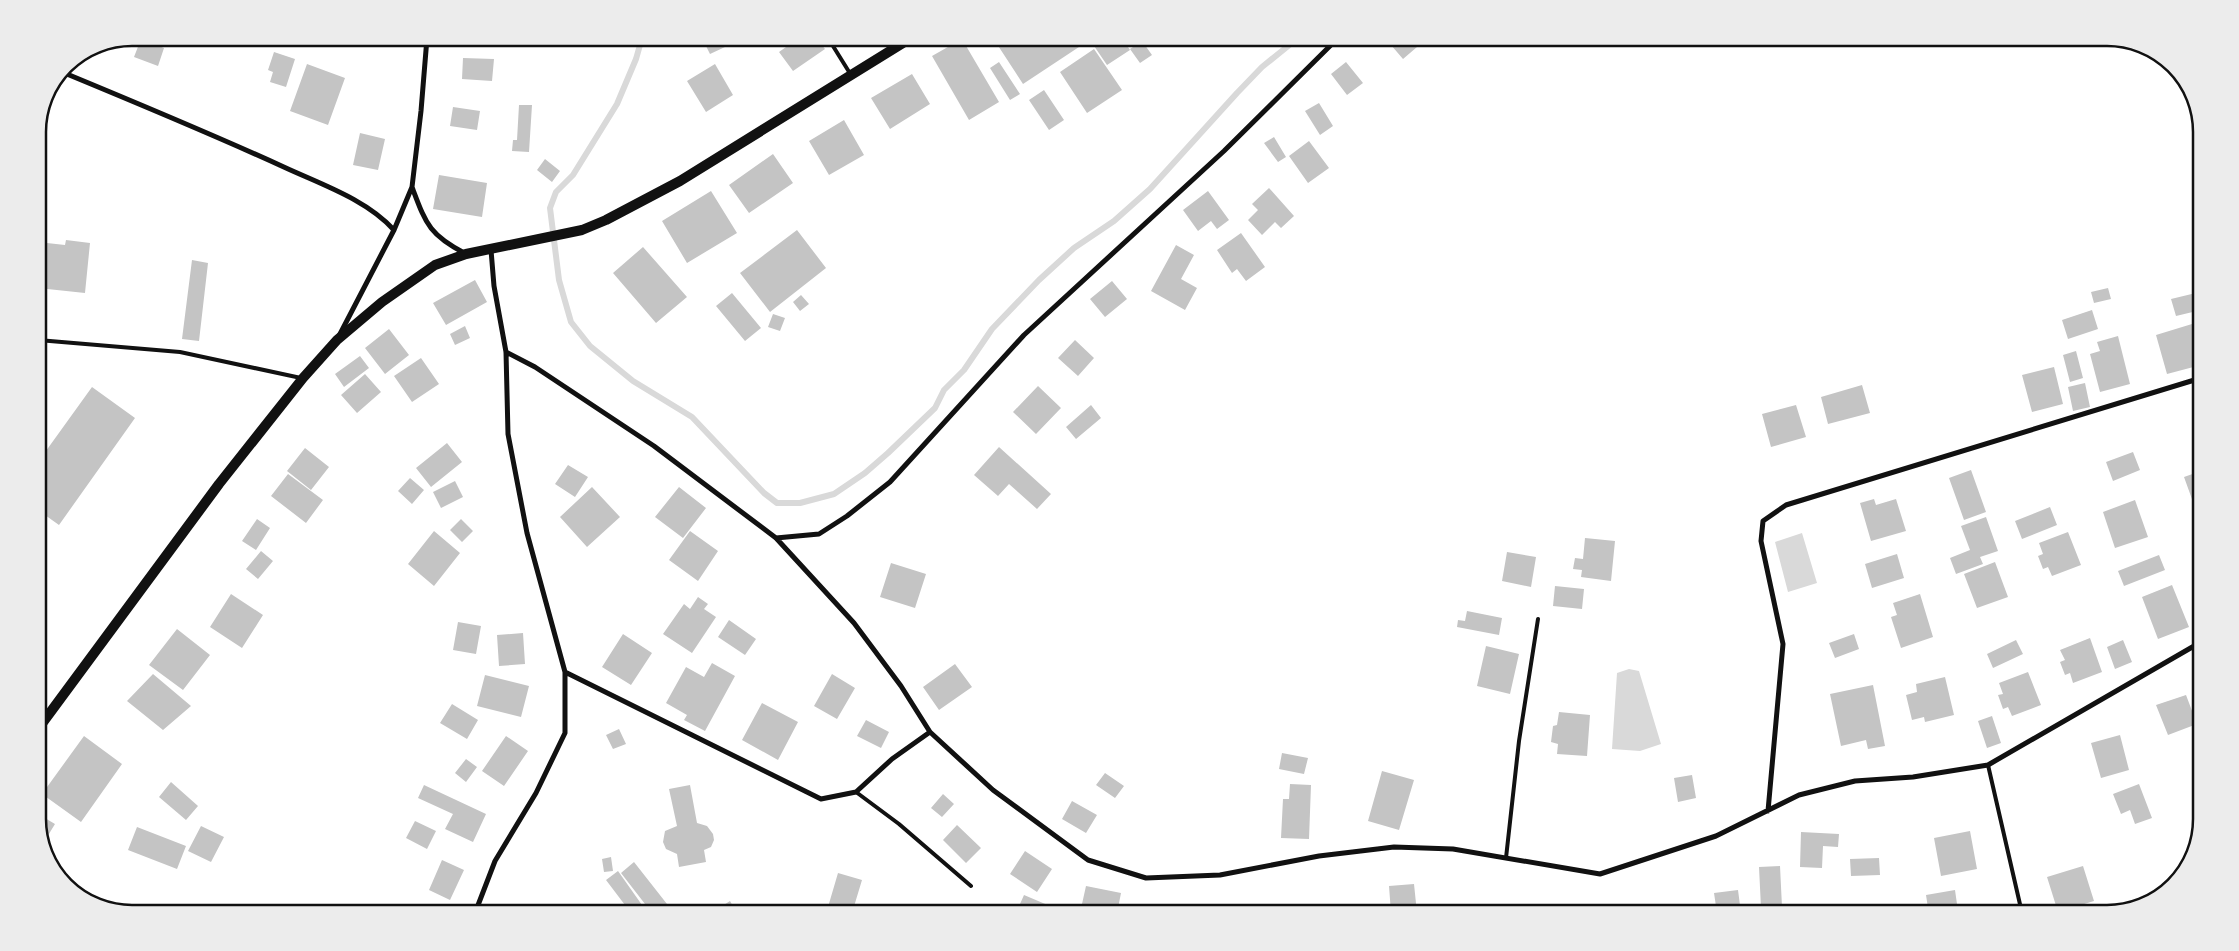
<svg xmlns="http://www.w3.org/2000/svg" width="2239" height="951" font-family="Bitter,serif">
	<style>
		.water { fill: #d9d9d9 }
		.lines { fill: none; stroke-linecap: round; stroke-linejoin: round }
		.stream { stroke: #d9d9d9; stroke-width: 6 }
		.building { fill: #c4c4c4 }
		.service { stroke: #111; stroke-width: 4 }
		.minor { stroke: #111; stroke-width: 5 }
		.secondary { stroke: #111; stroke-width: 10 }
		.rim { fill: none; stroke: #111; stroke-width: 2.5 }
	</style>
	<rect width="100%" height="100%" fill="#fff"/>
	<!-- water -->
	<path class="water" d="M 1802,533 L 1817,583 L 1788,592 L 1775,542 Z
		M 1629,669 L 1639,671 L 1661,744 L 1640,751 L 1612,749 L 1617,673 Z"/>
	<g class="lines">
		<!-- stream -->
		<path class="stream" d="M 642,38 L 636,59 L 617,104 L 573,175 L 556,192 L 550,208 L 559,280 L 571,322 L 590,346 L 633,381 L 692,417 L 764,493 L 777,503 L 800,503 L 834,494 L 865,473 L 888,453 L 935,408 L 944,390 L 964,370 L 992,329 L 1039,280 L 1074,248 L 1114,221 L 1150,189 L 1237,93 L 1262,67 L 1298,38"/>
	</g>
	<!-- building -->
	<path class="building" d="M 304,38 L 322,38 L 320,44 Z
		M 702,38 L 720,38 L 725,47 L 710,54 Z
		M 790,38 L 816,38 L 825,49 L 793,71 L 779,52 L 793,42 Z
		M 993,38 L 1077,38 L 1082,45 L 1023,84 Z
		M 1093,38 L 1122,38 L 1130,50 L 1107,65 L 1090,40 Z
		M 1385,38 L 1420,38 L 1424,41 L 1403,59 Z
		M 2053,38 L 2096,38 L 2096,41 L 2053,42 Z
		M 141,39 L 164,48 L 158,66 L 134,57 Z
		M 962,39 L 999,102 L 969,120 L 932,56 Z
		M 1142,41 L 1152,55 L 1140,63 L 1130,49 Z
		M 106,43 L 101,54 L 89,49 L 96,45 Z
		M 1094,49 L 1122,90 L 1087,113 L 1060,72 Z
		M 274,52 L 295,59 L 286,87 L 270,82 L 273,72 L 268,70 Z
		M 463,58 L 494,59 L 492,81 L 462,79 Z
		M 999,62 L 1020,94 L 1010,100 L 990,68 Z
		M 1346,62 L 1363,83 L 1347,95 L 1331,74 Z
		M 307,64 L 345,78 L 328,125 L 290,111 Z
		M 715,64 L 733,95 L 706,112 L 687,81 Z
		M 912,74 L 930,104 L 890,129 L 871,98 Z
		M 1044,90 L 1064,120 L 1049,130 L 1029,100 Z
		M 1319,103 L 1333,126 L 1320,135 L 1305,111 Z
		M 519,105 L 532,105 L 529,152 L 512,151 L 513,140 L 517,140 Z
		M 453,107 L 480,111 L 477,130 L 450,126 Z
		M 844,120 L 864,155 L 829,175 L 809,141 Z
		M 360,133 L 385,139 L 378,170 L 353,165 Z
		M 1274,137 L 1286,157 L 1278,162 L 1264,143 Z
		M 1309,141 L 1329,168 L 1308,183 L 1289,156 Z
		M 773,154 L 793,183 L 749,213 L 729,185 Z
		M 545,159 L 560,171 L 552,182 L 537,170 Z
		M 439,175 L 487,183 L 482,217 L 433,209 Z
		M 1269,188 L 1294,216 L 1281,228 L 1275,222 L 1262,235 L 1248,220 L 1258,210 L 1252,204 Z
		M 711,191 L 737,233 L 687,263 L 662,221 Z
		M 1208,191 L 1229,220 L 1217,229 L 1211,221 L 1198,231 L 1183,210 Z
		M 797,230 L 826,268 L 770,312 L 740,273 Z
		M 1241,233 L 1265,267 L 1246,281 L 1237,269 L 1232,273 L 1217,250 Z
		M 66,240 L 90,243 L 85,293 L 38,288 L 38,242 L 65,245 Z
		M 1176,245 L 1194,255 L 1181,279 L 1197,288 L 1185,310 L 1151,291 Z
		M 643,247 L 687,297 L 656,323 L 613,273 Z
		M 192,260 L 208,263 L 199,341 L 182,339 Z
		M 475,280 L 487,302 L 446,325 L 433,303 Z
		M 1112,281 L 1127,299 L 1105,317 L 1090,299 Z
		M 2108,288 L 2111,299 L 2094,303 L 2091,292 Z
		M 2200,292 L 2201,310 L 2176,316 L 2171,299 Z
		M 732,293 L 761,328 L 745,341 L 716,306 Z
		M 801,295 L 809,304 L 800,311 L 793,302 Z
		M 2092,310 L 2098,329 L 2068,339 L 2062,320 Z
		M 773,314 L 785,318 L 780,331 L 768,327 Z
		M 2192,324 L 2201,365 L 2167,374 L 2156,335 Z
		M 465,326 L 470,338 L 455,345 L 450,334 Z
		M 389,329 L 409,355 L 385,374 L 365,348 Z
		M 2118,336 L 2130,384 L 2100,392 L 2090,354 L 2100,351 L 2097,342 Z
		M 1075,340 L 1094,358 L 1078,376 L 1058,358 Z
		M 2076,351 L 2083,378 L 2070,382 L 2063,355 Z
		M 360,356 L 369,368 L 344,387 L 335,374 Z
		M 421,358 L 439,384 L 412,402 L 394,376 Z
		M 2054,367 L 2063,404 L 2032,412 L 2022,375 Z
		M 365,374 L 381,392 L 357,413 L 341,395 Z
		M 2085,383 L 2090,407 L 2073,411 L 2068,387 Z
		M 1862,385 L 1870,413 L 1828,424 L 1821,397 Z
		M 1038,386 L 1061,408 L 1036,434 L 1013,412 Z
		M 92,387 L 135,418 L 59,525 L 38,510 L 38,462 Z
		M 1091,405 L 1101,418 L 1076,439 L 1066,427 Z
		M 1796,405 L 1806,437 L 1771,447 L 1762,414 Z
		M 2201,429 L 2201,445 L 2196,430 Z
		M 447,443 L 462,462 L 431,487 L 416,468 Z
		M 999,447 L 1051,494 L 1037,509 L 1009,484 L 998,496 L 974,475 Z
		M 305,448 L 329,467 L 311,490 L 287,471 Z
		M 2133,452 L 2140,470 L 2113,481 L 2106,462 Z
		M 568,465 L 588,477 L 575,497 L 555,484 Z
		M 1971,470 L 1986,512 L 1964,520 L 1949,478 Z
		M 2201,471 L 2201,512 L 2197,513 L 2184,477 Z
		M 288,474 L 323,500 L 306,523 L 271,496 Z
		M 410,478 L 424,490 L 412,504 L 398,491 Z
		M 455,481 L 463,497 L 441,508 L 433,492 Z
		M 592,487 L 620,517 L 587,547 L 560,517 Z
		M 679,487 L 706,508 L 683,538 L 655,517 Z
		M 1874,499 L 1876,505 L 1896,499 L 1906,531 L 1871,541 L 1860,503 Z
		M 2135,500 L 2148,537 L 2115,548 L 2103,512 Z
		M 2050,507 L 2057,525 L 2022,539 L 2015,521 Z
		M 1986,517 L 1998,551 L 1980,557 L 1983,564 L 1956,574 L 1950,558 L 1970,550 L 1961,526 Z
		M 257,519 L 270,528 L 256,550 L 242,541 Z
		M 461,519 L 473,531 L 462,542 L 450,530 Z
		M 434,531 L 460,553 L 434,586 L 408,564 Z
		M 690,531 L 718,551 L 698,581 L 669,560 Z
		M 2068,532 L 2081,565 L 2052,576 L 2048,567 L 2043,569 L 2038,556 L 2043,554 L 2039,543 Z
		M 1585,538 L 1615,541 L 1611,581 L 1581,577 L 1582,570 L 1573,569 L 1575,558 L 1583,559 Z
		M 261,551 L 273,561 L 258,579 L 246,569 Z
		M 1507,552 L 1536,557 L 1531,587 L 1502,581 Z
		M 1897,554 L 1904,578 L 1872,588 L 1865,564 Z
		M 2159,555 L 2165,570 L 2124,586 L 2118,571 Z
		M 1995,562 L 2008,597 L 1977,608 L 1964,574 Z
		M 891,563 L 926,574 L 915,608 L 880,597 Z
		M 2172,585 L 2189,627 L 2158,639 L 2142,597 Z
		M 1555,586 L 1584,589 L 1582,609 L 1553,606 Z
		M 231,594 L 263,615 L 242,648 L 210,627 Z
		M 1920,594 L 1933,637 L 1901,648 L 1891,617 L 1897,615 L 1893,603 Z
		M 698,597 L 708,604 L 704,609 L 716,617 L 692,653 L 663,634 L 684,604 L 690,609 Z
		M 1467,611 L 1502,618 L 1499,635 L 1457,627 L 1458,620 L 1465,621 Z
		M 729,620 L 756,639 L 745,655 L 718,637 Z
		M 458,622 L 481,626 L 476,654 L 453,650 Z
		M 177,629 L 210,655 L 183,690 L 149,665 Z
		M 523,633 L 525,664 L 499,666 L 497,635 Z
		M 623,634 L 652,653 L 631,685 L 602,667 Z
		M 1854,634 L 1859,649 L 1835,658 L 1829,643 Z
		M 2090,638 L 2102,672 L 2073,683 L 2070,673 L 2065,675 L 2060,662 L 2065,660 L 2060,650 Z
		M 2016,640 L 2023,654 L 1993,668 L 1987,654 Z
		M 2123,640 L 2132,662 L 2115,669 L 2107,647 Z
		M 1486,646 L 1519,654 L 1510,694 L 1477,686 Z
		M 712,663 L 735,676 L 705,731 L 684,720 L 687,715 L 666,703 L 686,667 L 704,677 Z
		M 955,664 L 972,687 L 939,710 L 923,687 Z
		M 2028,672 L 2041,705 L 2012,716 L 2008,707 L 2003,709 L 1998,695 L 2003,694 L 1999,683 Z
		M 153,674 L 191,706 L 163,730 L 127,701 Z
		M 832,674 L 855,688 L 837,719 L 814,706 Z
		M 485,675 L 529,686 L 521,717 L 477,706 Z
		M 1945,677 L 1954,715 L 1925,722 L 1924,717 L 1912,720 L 1906,695 L 1917,692 L 1916,684 Z
		M 1873,685 L 1885,746 L 1868,749 L 1866,740 L 1841,746 L 1830,694 Z
		M 2186,695 L 2197,724 L 2168,735 L 2156,705 Z
		M 762,703 L 798,722 L 778,760 L 742,740 Z
		M 452,704 L 478,720 L 467,739 L 440,723 Z
		M 1559,712 L 1590,715 L 1587,756 L 1557,754 L 1558,744 L 1551,742 L 1553,726 L 1557,725 Z
		M 1992,716 L 2001,743 L 1987,748 L 1978,721 Z
		M 866,720 L 889,732 L 881,748 L 857,736 Z
		M 619,729 L 626,744 L 613,749 L 606,735 Z
		M 2120,735 L 2129,770 L 2101,778 L 2091,743 Z
		M 84,736 L 122,764 L 81,822 L 42,794 Z
		M 506,736 L 528,751 L 504,786 L 482,771 Z
		M 1282,753 L 1308,758 L 1304,774 L 1279,769 Z
		M 466,759 L 477,767 L 466,782 L 455,773 Z
		M 1382,771 L 1414,780 L 1399,830 L 1368,821 Z
		M 1105,773 L 1124,786 L 1115,798 L 1096,785 Z
		M 1692,775 L 1696,798 L 1678,802 L 1674,778 Z
		M 171,782 L 198,806 L 186,820 L 159,797 Z
		M 1290,784 L 1311,785 L 1309,839 L 1281,838 L 1283,799 L 1289,799 Z
		M 2139,784 L 2152,818 L 2135,824 L 2130,810 L 2121,814 L 2113,794 Z
		M 424,785 L 486,814 L 473,842 L 445,829 L 453,814 L 418,798 Z
		M 690,785 L 697,823 L 707,826 L 713,834 L 714,840 L 711,847 L 704,850 L 706,862 L 679,867 L 677,854 L 666,849 L 663,842 L 665,831 L 677,826 L 669,789 Z
		M 943,794 L 954,804 L 942,817 L 931,808 Z
		M 1072,801 L 1097,815 L 1086,833 L 1062,819 Z
		M 38,814 L 55,824 L 44,842 L 38,825 Z
		M 415,821 L 436,831 L 427,849 L 406,838 Z
		M 957,825 L 981,848 L 966,863 L 943,840 Z
		M 201,826 L 224,837 L 211,862 L 188,851 Z
		M 137,827 L 186,846 L 177,869 L 128,850 Z
		M 1970,831 L 1977,869 L 1941,876 L 1934,838 Z
		M 1801,832 L 1839,834 L 1838,847 L 1823,846 L 1822,868 L 1800,867 Z
		M 1025,851 L 1052,869 L 1037,892 L 1010,874 Z
		M 611,857 L 613,871 L 604,872 L 602,859 Z
		M 1879,858 L 1880,875 L 1851,876 L 1850,859 Z
		M 442,860 L 464,870 L 450,900 L 429,890 Z
		M 634,862 L 667,904 L 663,907 L 645,904 L 621,873 Z
		M 1780,866 L 1782,907 L 1761,908 L 1759,867 Z
		M 2083,866 L 2094,901 L 2058,912 L 2047,877 Z
		M 618,871 L 642,905 L 631,913 L 606,880 Z
		M 838,873 L 862,880 L 852,913 L 828,907 Z
		M 1414,884 L 1417,913 L 1391,913 L 1389,886 Z
		M 1086,886 L 1121,893 L 1117,913 L 1080,913 Z
		M 1738,890 L 1741,913 L 1717,913 L 1714,893 Z
		M 1955,890 L 1957,904 L 1928,908 L 1926,895 Z
		M 1024,895 L 1050,906 L 1047,913 L 1016,913 Z
		M 730,901 L 737,913 L 718,913 L 716,910 Z"/>
	<g class="lines">
		<!-- service -->
		<path class="service" d="M 828,38 L 851,75
			M 38,340 L 180,352 L 301,378
			M 1988,765 L 2022,913
			M 856,792 L 899,824 L 971,886
			M 1506,858 L 1519,741 L 1538,619"/>
		<!-- minor -->
		<path class="minor" d="M 62,72 C 137,103 212,134 286,168 C 323,185 367,200 394,230
			M 412,187 C 426,224 429,235 466,254
			M 340,334 L 394,230 L 412,187 L 421,111 L 427,38
			M 506,352 L 535,367 L 654,446 L 776,538 L 854,623 L 901,686 L 930,732 L 993,790 L 1088,860 L 1146,878 L 1220,875 L 1319,856 L 1394,847 L 1453,849 L 1600,874 L 1716,836 L 1799,795 L 1855,781 L 1913,777 L 1988,765 L 2201,642
			M 776,538 L 819,534 L 847,516 L 890,482 L 1024,335 L 1224,151 L 1338,38
			M 565,672 L 821,799 L 856,792 L 892,759 L 930,732
			M 1768,811 L 1783,644 L 1761,541 L 1763,521 L 1786,505 L 2201,378
			M 475,913 L 495,861 L 536,793 L 565,733 L 565,672 L 527,533 L 508,434 L 506,352 L 494,286 L 491,250"/>
		<!-- secondary -->
		<path class="secondary" d="M 38,729 L 219,484 L 303,378 L 337,340 L 382,302 L 435,265 L 466,254 L 582,230 L 606,220 L 680,181 L 911,38"/>
	</g>
	<!-- crop -->
	<path d="M0 0H2239V951H0ZM132 46H2107A86 86 0 0 1 2193 132V819A86 86 0 0 1 2107 905H132A86 86 0 0 1 46 819V132A86 86 0 0 1 132 46Z" fill="#ececec" fill-rule="evenodd"/>
	<path class="rim" d="M132 46H2107A86 86 0 0 1 2193 132V819A86 86 0 0 1 2107 905H132A86 86 0 0 1 46 819V132A86 86 0 0 1 132 46Z"/>
</svg>
